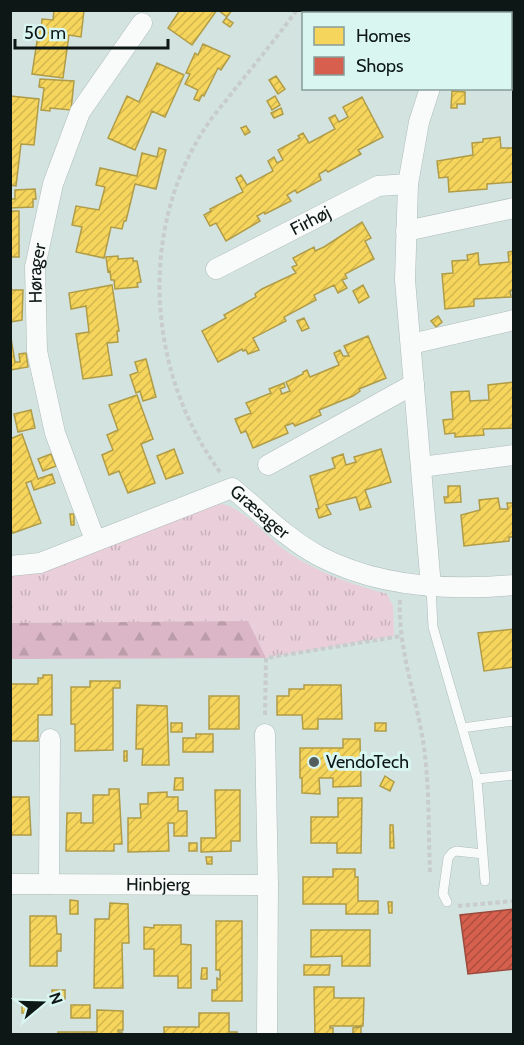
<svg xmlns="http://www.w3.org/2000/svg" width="524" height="1045" font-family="Cabin,sans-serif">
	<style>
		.grass { fill: url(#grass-tufts) }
		.forest { fill: url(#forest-firs) }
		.homes { fill: url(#homes-hatch); stroke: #b09c47; stroke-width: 1.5 }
		.shops { fill: url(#shops-hatch); stroke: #9a4a3c; stroke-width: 1.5 }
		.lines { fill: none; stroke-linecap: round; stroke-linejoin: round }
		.lane-casing { stroke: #afbcba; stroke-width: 10 }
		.street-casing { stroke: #afbcba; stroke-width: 21 }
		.path { stroke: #c8cccc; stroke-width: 4; stroke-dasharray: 4.5 3; stroke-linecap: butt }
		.lane { stroke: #f8fbfa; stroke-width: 9 }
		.street { stroke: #f8fbfa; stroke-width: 20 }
		.poi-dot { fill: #525e5d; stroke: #d9f6f1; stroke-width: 2 }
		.labels { text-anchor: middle; stroke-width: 6; stroke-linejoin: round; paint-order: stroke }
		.street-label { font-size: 18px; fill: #0d1716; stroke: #d9f6f1 }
		.poi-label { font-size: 18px; fill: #0d1716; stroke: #d9f6f1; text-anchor: start }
	</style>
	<defs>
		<pattern id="grass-tufts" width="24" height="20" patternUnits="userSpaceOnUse" patternTransform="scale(1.5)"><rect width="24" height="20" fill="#eacfda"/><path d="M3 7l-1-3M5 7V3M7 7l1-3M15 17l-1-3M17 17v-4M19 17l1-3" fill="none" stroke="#c8b1ba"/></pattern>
		<pattern id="forest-firs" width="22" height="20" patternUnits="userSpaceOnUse" patternTransform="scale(1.5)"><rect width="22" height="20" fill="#dbb6c6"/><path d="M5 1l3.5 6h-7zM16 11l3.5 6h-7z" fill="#bb9ca9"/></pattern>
		<pattern id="homes-hatch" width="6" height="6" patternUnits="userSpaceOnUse" patternTransform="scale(1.5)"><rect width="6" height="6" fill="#f6d55c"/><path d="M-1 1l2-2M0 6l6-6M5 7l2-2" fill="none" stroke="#d2b64f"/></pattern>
		<pattern id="shops-hatch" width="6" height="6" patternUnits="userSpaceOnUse" patternTransform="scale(1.5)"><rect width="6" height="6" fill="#d6604d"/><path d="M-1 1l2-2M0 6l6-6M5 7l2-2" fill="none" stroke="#ac4e3f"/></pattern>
	</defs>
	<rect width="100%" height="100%" fill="#d2e3e0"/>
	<!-- grass -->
	<path class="grass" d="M 223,504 C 249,512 267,538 289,553 C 319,573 353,585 387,594 L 393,606 L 394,636 L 266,658 L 248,621 L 11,623 L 10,575 L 207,506 Z"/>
	<!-- forest -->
	<path class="forest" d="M 248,621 L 266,658 L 11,659 L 11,623 Z"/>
	<!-- homes -->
	<path class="homes" d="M 54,10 L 84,10 L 81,37 L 69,35 L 63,78 L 32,74 L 39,28 L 41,29 L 42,19 L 53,20 Z
		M 180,10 L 217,10 L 192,45 L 168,28 Z
		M 218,10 L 232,10 L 227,17 Z
		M 389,10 L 407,10 L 406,14 L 387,14 Z
		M 413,10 L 434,10 L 433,14 L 419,14 Z
		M 226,18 L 233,23 L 230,27 L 223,22 Z
		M 514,43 L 514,83 L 510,84 L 510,44 Z
		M 203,44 L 230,56 L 221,70 L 218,68 L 204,96 L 202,95 L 199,101 L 194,99 L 198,90 L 185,84 L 190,74 L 186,73 L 195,53 L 198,55 Z
		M 157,63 L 184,75 L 165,117 L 152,111 L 135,150 L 108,138 L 127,96 L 139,102 Z
		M 276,76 L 285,89 L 278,94 L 269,80 Z
		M 40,79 L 74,81 L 71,110 L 50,108 L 50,111 L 41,110 L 44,88 L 39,87 Z
		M 452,91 L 465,92 L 465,104 L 457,104 L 457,108 L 451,108 Z
		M 10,96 L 39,99 L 34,145 L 21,144 L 16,186 L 10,185 Z
		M 275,96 L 280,105 L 272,110 L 267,101 Z
		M 362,97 L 383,137 L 358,150 L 361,154 L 328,172 L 326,170 L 319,174 L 321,180 L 297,193 L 295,190 L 287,195 L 291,201 L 265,214 L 264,212 L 257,216 L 260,221 L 226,241 L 216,223 L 210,226 L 204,215 L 211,211 L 210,209 L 243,192 L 236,178 L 241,175 L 247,185 L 273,171 L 268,161 L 274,157 L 277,163 L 283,160 L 278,150 L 300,138 L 298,136 L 303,133 L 309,143 L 335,129 L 329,118 L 335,115 L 339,122 L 348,117 L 343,107 Z
		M 281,108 L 283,114 L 274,118 L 271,113 Z
		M 246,126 L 250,132 L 245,135 L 241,128 Z
		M 500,137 L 501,148 L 514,148 L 514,182 L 487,184 L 487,189 L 449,192 L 448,177 L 439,178 L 437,161 L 473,155 L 472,143 L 483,142 L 483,139 Z
		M 159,148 L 166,150 L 156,189 L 135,184 L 126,221 L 124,221 L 122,229 L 111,227 L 104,258 L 76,252 L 82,227 L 72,225 L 76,206 L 99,210 L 105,187 L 96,185 L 100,168 L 137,176 L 142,153 L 157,157 Z
		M 35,189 L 36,199 L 33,199 L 33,207 L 10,208 L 10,199 L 15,199 L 15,190 Z
		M 10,211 L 19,211 L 19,257 L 10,257 Z
		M 362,222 L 371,238 L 365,241 L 374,259 L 345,274 L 347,278 L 342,280 L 347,288 L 338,293 L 334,285 L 314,295 L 316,300 L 284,317 L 286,321 L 253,338 L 259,350 L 248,354 L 246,350 L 243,351 L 242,349 L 218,362 L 202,331 L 226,318 L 224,315 L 256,297 L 255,294 L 262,289 L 296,273 L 292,267 L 297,265 L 293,258 L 314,247 L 315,251 L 324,247 Z
		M 514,251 L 514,290 L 510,291 L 511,297 L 474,299 L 474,306 L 445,309 L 442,274 L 453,273 L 452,261 L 468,260 L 467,255 L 478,253 L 479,265 L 509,262 L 508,252 Z
		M 118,256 L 118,259 L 133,258 L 133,261 L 137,261 L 141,282 L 137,283 L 138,287 L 115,289 L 114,280 L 111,280 L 110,271 L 108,272 L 106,257 Z
		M 112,285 L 119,331 L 117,331 L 118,342 L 107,343 L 112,375 L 83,379 L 76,334 L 89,332 L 86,306 L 71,309 L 69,293 Z
		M 363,285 L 369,297 L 359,303 L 353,291 Z
		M 10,290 L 23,290 L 22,320 L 10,322 Z
		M 438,316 L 442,322 L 436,327 L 431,321 Z
		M 304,318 L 309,328 L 302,331 L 297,321 Z
		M 10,332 L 15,362 L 20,362 L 19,354 L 26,353 L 28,367 L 10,370 Z
		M 368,336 L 386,378 L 359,389 L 360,391 L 353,396 L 319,410 L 321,415 L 295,426 L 293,423 L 285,426 L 288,433 L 253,448 L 246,431 L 241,433 L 235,419 L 251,413 L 246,403 L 271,393 L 269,389 L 284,383 L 285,387 L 280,389 L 282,394 L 290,391 L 286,382 L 303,374 L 303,372 L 307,370 L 310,377 L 339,365 L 334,353 L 340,350 L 343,356 L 349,356 L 344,346 Z
		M 146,359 L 156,397 L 143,401 L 140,391 L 136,393 L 130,375 L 138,372 L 135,362 Z
		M 514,382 L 514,428 L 483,429 L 484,435 L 455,437 L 455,433 L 445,434 L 443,420 L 453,419 L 451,392 L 469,391 L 470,401 L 489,400 L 488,385 Z
		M 137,395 L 153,439 L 141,444 L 155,483 L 128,493 L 119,471 L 109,475 L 102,455 L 113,450 L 107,435 L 118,430 L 109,405 Z
		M 31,410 L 35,428 L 18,432 L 14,414 Z
		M 22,434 L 38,479 L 52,474 L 55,483 L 34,490 L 31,481 L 26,483 L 41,523 L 13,533 L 10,527 L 10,439 Z
		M 174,449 L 183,473 L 166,479 L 157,456 Z
		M 381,449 L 391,482 L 365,490 L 371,507 L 360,510 L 356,497 L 326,505 L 331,514 L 319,518 L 316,509 L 319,508 L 310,476 L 335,468 L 332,458 L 343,454 L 346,465 L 356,462 L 354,457 Z
		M 51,454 L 56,466 L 43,471 L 38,459 Z
		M 448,486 L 460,486 L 461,502 L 445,503 L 444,497 L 448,497 Z
		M 498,498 L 500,509 L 508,509 L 507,503 L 514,503 L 514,537 L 509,537 L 509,541 L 464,546 L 461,515 L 480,510 L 479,500 Z
		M 70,514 L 74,514 L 74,525 L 71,525 Z
		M 514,629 L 514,667 L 484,671 L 478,633 Z
		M 43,675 L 52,675 L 52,715 L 38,715 L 38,741 L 10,741 L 10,684 L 38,684 L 38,678 L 43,678 Z
		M 90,681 L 120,681 L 120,688 L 113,688 L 113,750 L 75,751 L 75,724 L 71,724 L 71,687 L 90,687 Z
		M 304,685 L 341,685 L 342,719 L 318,719 L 318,729 L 303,729 L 302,715 L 277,715 L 277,696 L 289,696 L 289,689 L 304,689 Z
		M 209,696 L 239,696 L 239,729 L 209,729 Z
		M 137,705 L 167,706 L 169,765 L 142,765 L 143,749 L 136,749 Z
		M 171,723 L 182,723 L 182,732 L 171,732 Z
		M 375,723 L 386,723 L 386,731 L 375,731 Z
		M 196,734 L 213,734 L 213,752 L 183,752 L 183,738 L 196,738 Z
		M 343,739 L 360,739 L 361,786 L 333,787 L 333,778 L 319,778 L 320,794 L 302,793 L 302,778 L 300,778 L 300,748 L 343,748 Z
		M 124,751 L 127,751 L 127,761 L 124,761 Z
		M 385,776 L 394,782 L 390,791 L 380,786 Z
		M 175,778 L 183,778 L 183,790 L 174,790 Z
		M 109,789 L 119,789 L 122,844 L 114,844 L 114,851 L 66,851 L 67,813 L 81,813 L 81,823 L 93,823 L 93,795 L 109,795 Z
		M 215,790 L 240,790 L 240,841 L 231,841 L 231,851 L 201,852 L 201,838 L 216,838 Z
		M 167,792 L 167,797 L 178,797 L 178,811 L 187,811 L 187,836 L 174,836 L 174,823 L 168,823 L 169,851 L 128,852 L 128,818 L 141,818 L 140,804 L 148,804 L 148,793 Z
		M 10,797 L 29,797 L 31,835 L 11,835 L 10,838 Z
		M 338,798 L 362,798 L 361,853 L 337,853 L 337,843 L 311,843 L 311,817 L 338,817 Z
		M 390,825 L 393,825 L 394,848 L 390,848 Z
		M 189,843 L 197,843 L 197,851 L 189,851 Z
		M 206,857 L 212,857 L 212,864 L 207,864 Z
		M 333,869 L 355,869 L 355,877 L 358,877 L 358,901 L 378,901 L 378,914 L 346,914 L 346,904 L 303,904 L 303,877 L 333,877 Z
		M 70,900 L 78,901 L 78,914 L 70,914 Z
		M 388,902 L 392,902 L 392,913 L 389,913 Z
		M 110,903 L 128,904 L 129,943 L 122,943 L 123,988 L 94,988 L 95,919 L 109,919 Z
		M 30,916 L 56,916 L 57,934 L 61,934 L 61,951 L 57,951 L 57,966 L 30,966 Z
		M 216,921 L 242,921 L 242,1001 L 212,1001 L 212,990 L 217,990 L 217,978 L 220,980 L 220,970 L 216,970 Z
		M 154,925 L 181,925 L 181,944 L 191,945 L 191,988 L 178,988 L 178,976 L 154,976 L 154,949 L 144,949 L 144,927 L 154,928 Z
		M 311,930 L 370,930 L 370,966 L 342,966 L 342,956 L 311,957 Z
		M 304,965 L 330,965 L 329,975 L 304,975 Z
		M 202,968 L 207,968 L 207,979 L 201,979 Z
		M 314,987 L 334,987 L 334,998 L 364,998 L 363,1026 L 330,1026 L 330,1028 L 333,1028 L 333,1034 L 315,1034 Z
		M 52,990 L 65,990 L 65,999 L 52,999 Z
		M 71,1005 L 90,1005 L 90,1018 L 71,1018 Z
		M 22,1006 L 32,1006 L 32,1013 L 22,1013 Z
		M 97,1010 L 123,1011 L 123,1030 L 118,1030 L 118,1032 L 122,1032 L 122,1034 L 58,1034 L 58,1032 L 97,1032 Z
		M 199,1013 L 229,1013 L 229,1032 L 237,1032 L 237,1034 L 164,1034 L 164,1027 L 199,1027 Z
		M 361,1027 L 361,1034 L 353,1034 L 353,1028 Z"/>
	<!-- shops -->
	<path class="shops" d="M 514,909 L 514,969 L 468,974 L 460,915 Z"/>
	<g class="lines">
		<!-- lane casing -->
		<g class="lane-casing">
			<path id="lane" d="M 431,587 L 433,627 L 477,779 L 485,881
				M 462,728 L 514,721
				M 477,779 L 514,775
				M 447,902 L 443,894 L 448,858 L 452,853 L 456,851 L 483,854"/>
		</g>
		<!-- street casing -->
		<g class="street-casing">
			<g id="street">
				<path d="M 460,14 L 462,10"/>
				<path d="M 430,88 L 419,122 L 408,184 L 405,280 L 431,587"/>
				<path d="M 406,231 L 514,208"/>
				<path id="s1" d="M 216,269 L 378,186 L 408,184"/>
				<path d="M 411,344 L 514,320"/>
				<path d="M 268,465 L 414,384"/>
				<path d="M 421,467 L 514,455"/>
				<path id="s2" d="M 95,540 L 55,433 L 37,351 L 35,267 L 53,184 L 80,112 L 142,23"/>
				<path id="s3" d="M 10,566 L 40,563 L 232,488 C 260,511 287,539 319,556 C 378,587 448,591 514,585"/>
				<path d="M 265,734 L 268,885 L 267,1034"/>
				<path id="s4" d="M 10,884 L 268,885"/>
				<path d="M 49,884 L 50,739"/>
			</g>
		</g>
		<!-- path -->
		<path class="path" d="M 220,472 C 147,373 137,229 207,125 C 215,113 226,101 235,89 C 256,63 277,37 297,10
			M 400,600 C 398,646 414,690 422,735 C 430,779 428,827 430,872
			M 265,715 L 266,658 L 401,636
			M 458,906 L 514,901"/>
		<!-- lane -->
		<use href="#lane" class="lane"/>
		<!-- street -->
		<use href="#street" class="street"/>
	</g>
	<!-- markers -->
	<circle class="poi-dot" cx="314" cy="762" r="6"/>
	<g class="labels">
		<!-- street labels -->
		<g class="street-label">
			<text dy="6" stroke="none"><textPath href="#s1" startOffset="106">Firhøj</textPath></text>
			<text dy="6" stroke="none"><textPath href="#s2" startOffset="276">Hørager</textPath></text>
			<text dy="6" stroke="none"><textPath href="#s3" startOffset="273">Græsager</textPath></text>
			<text dy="6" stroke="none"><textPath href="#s4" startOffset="148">Hinbjerg</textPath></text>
		</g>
		<!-- poi labels -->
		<g class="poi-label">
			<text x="326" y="768">VendoTech</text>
		</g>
	</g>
	<!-- border -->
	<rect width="524" height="1045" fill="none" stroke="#0d1716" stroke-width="24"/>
	<!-- legend -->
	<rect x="302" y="12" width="210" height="78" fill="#d9f6f1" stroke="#879d99" stroke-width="1.5"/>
	<rect x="314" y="27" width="30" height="18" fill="#f6d55c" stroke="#879d99" stroke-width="1.5"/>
	<text x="356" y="42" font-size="18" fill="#0d1716">Homes</text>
	<rect x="314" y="57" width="30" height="18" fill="#d6604d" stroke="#879d99" stroke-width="1.5"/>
	<text x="356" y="72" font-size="18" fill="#0d1716">Shops</text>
	<!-- north arrow -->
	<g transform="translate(42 1003) rotate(71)" stroke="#d9f6f1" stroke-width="4.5" paint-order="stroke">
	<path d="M0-4.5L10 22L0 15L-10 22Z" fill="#0d1716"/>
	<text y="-9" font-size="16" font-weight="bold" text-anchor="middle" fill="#0d1716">N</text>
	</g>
	<!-- scale -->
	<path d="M15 39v9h153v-9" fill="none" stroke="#0d1716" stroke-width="3"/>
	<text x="24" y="39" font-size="18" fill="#0d1716" stroke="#d9f6f1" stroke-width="4.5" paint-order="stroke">50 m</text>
</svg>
